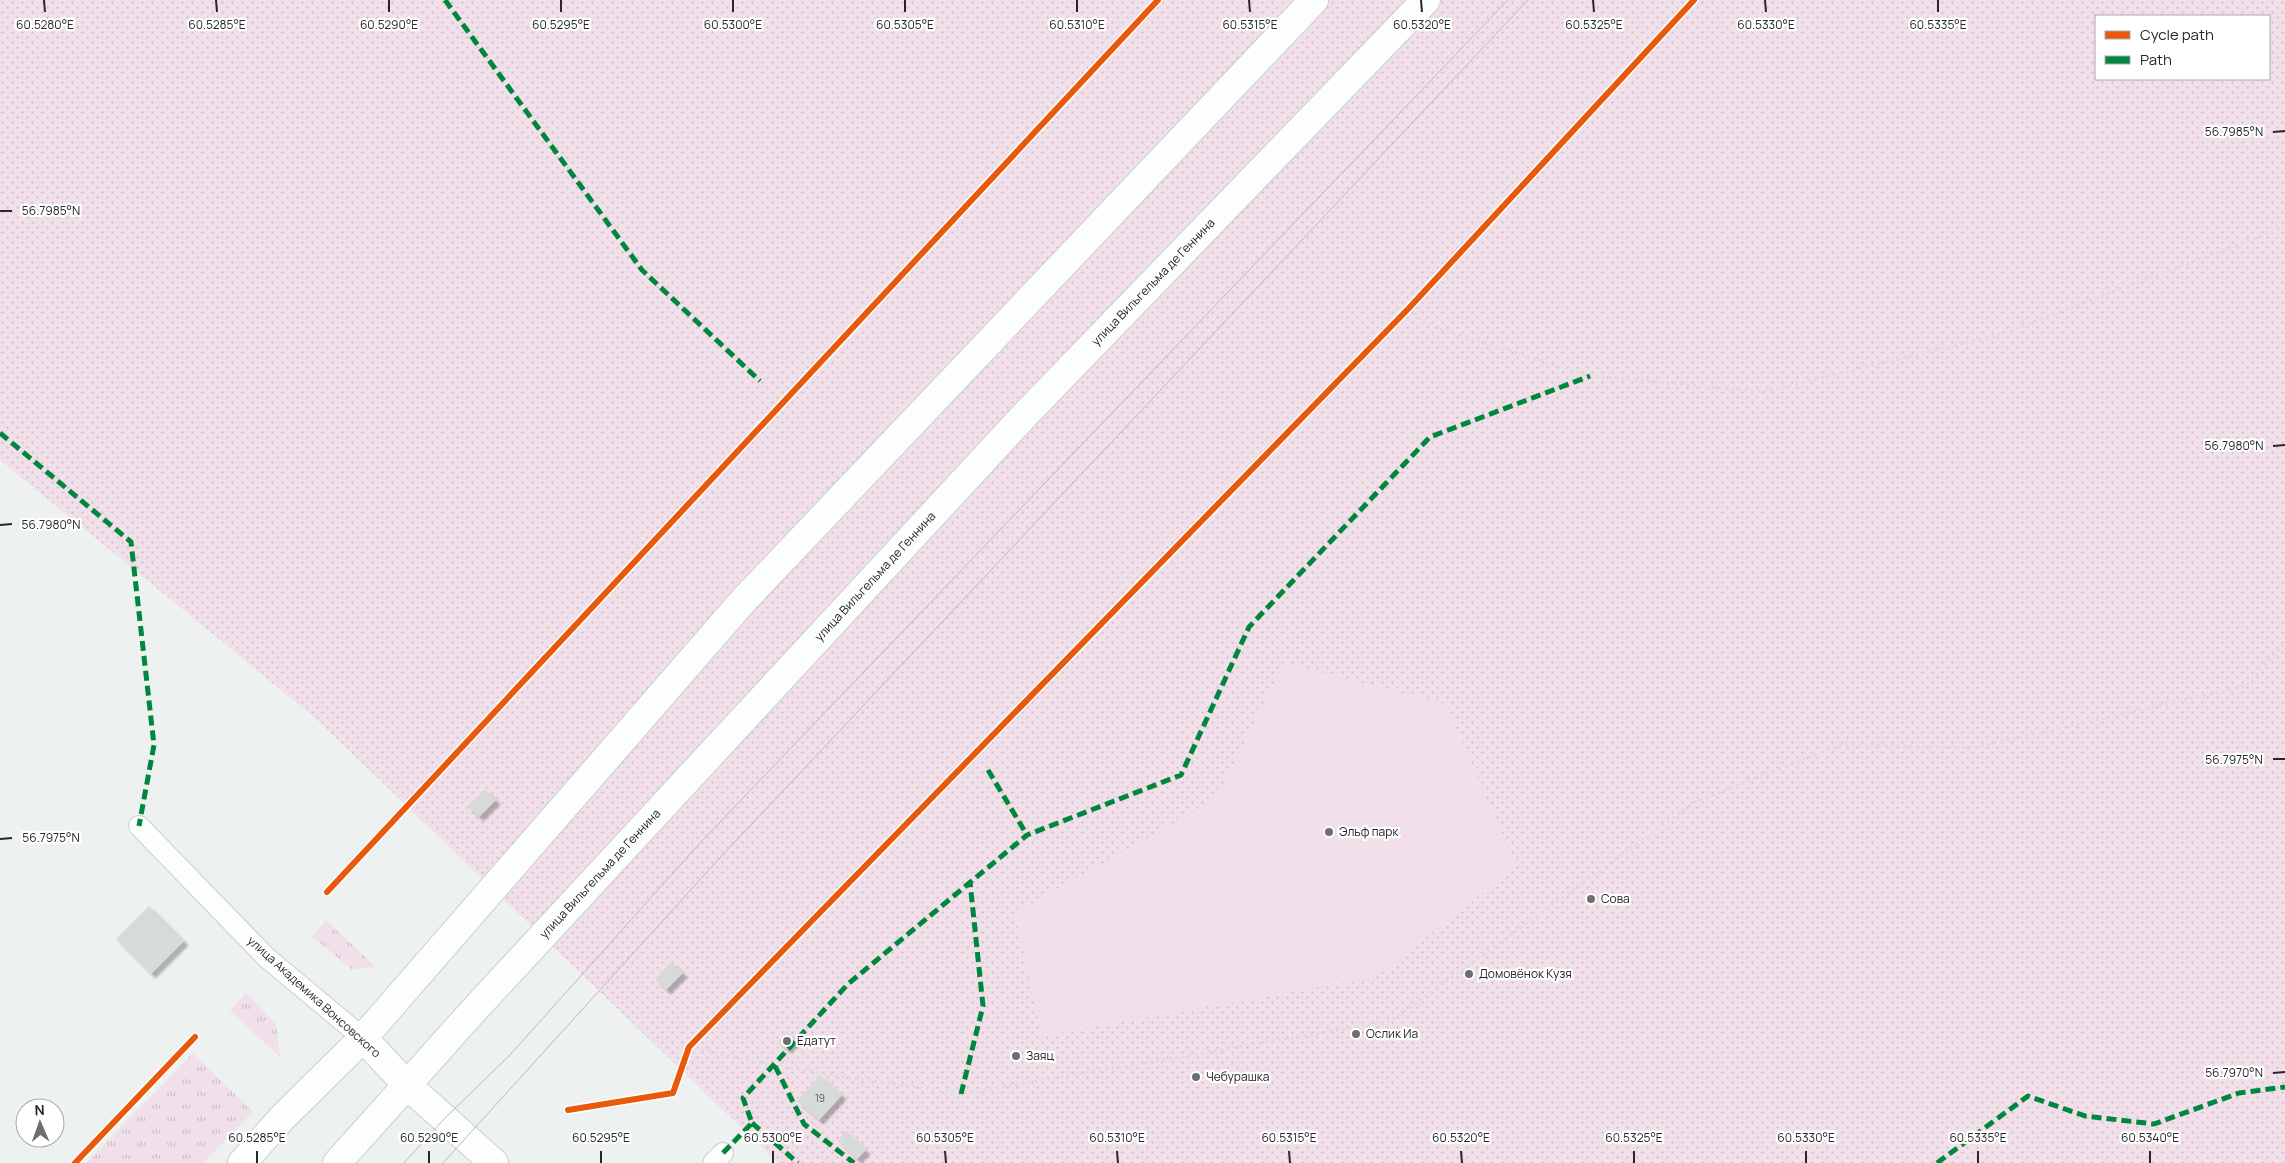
<svg xmlns="http://www.w3.org/2000/svg" width="2285" height="1163" font-family="Manrope,sans-serif">
	<style>
		.grass { fill: url(#grass-tufts) }
		.park { fill: url(#park-dots); fill-rule: evenodd }
		.pitch { fill: #f1e0e9 }
		.building { fill: #d6dbd9; filter: url(#shadow) }
		.lines { fill: none; stroke-linecap: round; stroke-linejoin: round }
		.service-casing { stroke: #cbcfce; stroke-width: 22 }
		.minor-casing { stroke: #cbcfce; stroke-width: 30 }
		.secondary-casing { stroke: #cbcfce; stroke-width: 30 }
		.path { stroke: #dcdddc; stroke-width: 3; stroke-dasharray: 2.5 4; stroke-linecap: butt }
		.service { stroke: #fcfdfd; stroke-width: 20 }
		.minor { stroke: #fcfdfd; stroke-width: 28 }
		.secondary { stroke: #fcfdfd; stroke-width: 28 }
		.tram { stroke: #babbba; stroke-width: 1 }
		.quiet { stroke: #00873e; stroke-width: 5; stroke-dasharray: 10 5; stroke-linecap: butt }
		.cycleway-casing { stroke: #fff; stroke-width: 9 }
		.cycleway { stroke: #e8590c; stroke-width: 6 }
		.ticks { fill: none; stroke: #252827; stroke-width: 2 }
		.poi-dot { fill: #6b6f6d; stroke: #fff; stroke-width: 2 }
		.labels { text-anchor: middle; stroke-width: 4.5; stroke-linejoin: round; paint-order: stroke }
		.number-label { font-size: 10px; fill: #525654 }
		.street-label { font-size: 12px; fill: #252827; stroke: #fff }
		.poi-label { font-size: 12px; fill: #252827; stroke: #fff; text-anchor: start }
		.ticks-label { font-size: 12px; text-anchor: middle; fill: #252827; stroke: #fff; stroke-width: 4.5; stroke-linejoin: round; paint-order: stroke }
	</style>
	<defs>
		<pattern id="grass-tufts" width="24" height="20" patternUnits="userSpaceOnUse" patternTransform="scale(1.25)"><rect width="24" height="20" fill="#f1e0e9"/><path d="M3 7l-1-3M5 7V3M7 7l1-3M15 17l-1-3M17 17v-4M19 17l1-3" fill="none" stroke="#cec0c8"/></pattern>
		<pattern id="park-dots" width="8" height="8" patternUnits="userSpaceOnUse" patternTransform="scale(1.25)"><rect width="8" height="8" fill="#f1e0e9"/><path d="M2 2h.1M6 6h.1" fill="none" stroke="#cec0c8" stroke-width="1.8" stroke-linecap="round"/></pattern>
		<filter id="shadow"><feDropShadow dx="4.5" dy="4.5" stdDeviation="1" flood-color="#0004"/></filter>
	</defs>
	<rect width="100%" height="100%" fill="#edf2f0"/>
	<!-- grass -->
	<path class="grass" d="M 326,920 L 376,967 L 351,969 L 312,936 Z
		M 246,992 L 276,1024 L 280,1057 L 230,1011 Z
		M 193,1053 L 253,1112 L 203,1163 L 86,1163 Z"/>
	<!-- park -->
	<path class="park" d="M 0,0 L 2285,0 L 2285,1163 L 778,1163 L 314,717 L 0,460 ZM 2096,16 L 2269,16 L 2269,79 L 2096,79 Z"/>
	<!-- pitch -->
	<path class="pitch" d="M 1284,663 L 1446,704 L 1516,866 L 1376,977 L 1042,1036 L 1015,913 L 1216,799 Z"/>
	<!-- building -->
	<path class="building" d="M 485,789 L 496,800 L 479,817 L 468,806 Z
		M 149,906 L 184,941 L 151,974 L 116,939 Z
		M 672,962 L 683,973 L 666,990 L 655,979 Z
		M 787,1032 L 796,1040 L 787,1049 L 778,1042 Z
		M 820,1075 L 842,1095 L 819,1120 L 797,1101 Z
		M 846,1131 L 866,1150 L 857,1159 L 838,1141 Z"/>
	<g class="lines">
		<!-- service casing -->
		<g class="service-casing">
			<path id="service" d="M 139,826 L 267,958 L 363,1038
				M 713,1163 L 723,1153"/>
		</g>
		<!-- minor casing -->
		<g class="minor-casing">
			<path id="minor" d="M 363,1038 L 407,1085 L 494,1163"/>
		</g>
		<!-- secondary casing -->
		<g class="secondary-casing">
			<g id="secondary">
				<path d="M 242,1163 L 282,1118 L 363,1038 L 743,601 L 1314,0"/>
				<path id="s1" d="M 337,1163 L 475,1009 L 1022,418 L 1426,0"/>
			</g>
		</g>
		<!-- path -->
		<path class="path" d="M 1409,308 L 1425,324 L 1590,376 L 1762,392 L 1998,335 L 2285,227
			M 689,1047 L 775,1066 L 961,1094 L 1391,1021 L 1695,802 L 1844,744 L 1973,748 L 2246,686 L 2285,643"/>
		<!-- service -->
		<use href="#service" class="service"/>
		<!-- minor -->
		<use href="#minor" class="minor"/>
		<!-- secondary -->
		<use href="#secondary" class="secondary"/>
		<!-- tram -->
		<path class="tram" d="M 404,1163 L 444,1119 L 510,1055 L 699,844 L 1508,0
			M 443,1163 L 716,862 L 1528,0"/>
		<!-- quiet -->
		<path class="quiet" d="M 445,0 L 642,270 L 760,381
			M 0,433 L 131,542 L 154,745 L 139,826
			M 988,770 L 1027,835
			M 775,1066 L 804,1124 L 854,1163
			M 961,1094 L 983,1006 L 970,882
			M 752,1123 L 798,1163
			M 723,1153 L 752,1123 L 743,1098 L 848,984 L 1027,835 L 1181,775 L 1249,627 L 1430,437 L 1590,376
			M 1937,1163 L 2028,1096 L 2085,1116 L 2154,1124 L 2239,1093 L 2285,1087"/>
		<!-- cycleway casing -->
		<g class="cycleway-casing">
			<path id="cycleway" d="M 327,892 L 1158,0
				M 568,1110 L 673,1093 L 689,1047 L 1409,308 L 1694,0
				M 75,1163 L 195,1037"/>
		</g>
		<!-- cycleway -->
		<use href="#cycleway" class="cycleway"/>
	</g>
	<!-- ticks -->
	<path class="ticks" d="M 44,0 L 45,12M 216,0 L 217,12M 389,0 L 389,12M 561,0 L 561,12M 733,0 L 733,12M 905,0 L 905,12M 1077,0 L 1077,12M 1249,0 L 1250,12M 1421,0 L 1422,12M 1593,0 L 1594,12M 1765,0 L 1766,12M 1938,0 L 1938,12M 2273,132 L 2285,131M 0,211 L 12,211M 2273,446 L 2285,445M 0,525 L 12,524M 2273,759 L 2285,759M 0,839 L 12,838M 2273,1073 L 2285,1072M 257,1151 L 257,1163M 429,1151 L 429,1163M 601,1151 L 601,1163M 773,1151 L 773,1163M 945,1151 L 946,1163M 1117,1151 L 1118,1163M 1289,1151 L 1290,1163M 1461,1151 L 1462,1163M 1634,1151 L 1634,1163M 1806,1151 L 1806,1163M 1978,1151 L 1978,1163M 2150,1151 L 2150,1163"/>
	<!-- markers -->
	<g class="poi-dot">
		<circle cx="1329" cy="832" r="5"/>
		<circle cx="1591" cy="899" r="5"/>
		<circle cx="1469" cy="974" r="5"/>
		<circle cx="1356" cy="1034" r="5"/>
		<circle cx="787" cy="1041" r="5"/>
		<circle cx="1016" cy="1056" r="5"/>
		<circle cx="1196" cy="1077" r="5"/>
	</g>
	<g class="labels">
		<!-- number labels -->
		<g class="number-label">
			<text x="820" y="1102">19</text>
		</g>
		<!-- street labels -->
		<g class="street-label">
			<text dy="4" stroke="none"><textPath href="#s1" startOffset="1201">улица Вильгельма де Геннина</textPath></text>
			<text dy="4" stroke="none"><textPath href="#s1" startOffset="796">улица Вильгельма де Геннина</textPath></text>
			<text dy="4" stroke="none"><textPath href="#s1" startOffset="391">улица Вильгельма де Геннина</textPath></text>
			<text transform="translate(314 997) rotate(42)" y="4">улица Академика Вонсовского</text>
		</g>
		<!-- poi labels -->
		<g class="poi-label">
			<text x="1339" y="836">Эльф парк</text>
			<text x="1601" y="903">Сова</text>
			<text x="1479" y="978">Домовёнок Кузя</text>
			<text x="1366" y="1038">Ослик Иа</text>
			<text x="797" y="1045">Едатут</text>
			<text x="1026" y="1060">Заяц</text>
			<text x="1206" y="1081">Чебурашка</text>
		</g>
	</g>
	<g class="ticks-label">
		<text x="45" y="29">60.5280°E</text>
		<text x="217" y="29">60.5285°E</text>
		<text x="389" y="29">60.5290°E</text>
		<text x="561" y="29">60.5295°E</text>
		<text x="733" y="29">60.5300°E</text>
		<text x="905" y="29">60.5305°E</text>
		<text x="1077" y="29">60.5310°E</text>
		<text x="1250" y="29">60.5315°E</text>
		<text x="1422" y="29">60.5320°E</text>
		<text x="1594" y="29">60.5325°E</text>
		<text x="1766" y="29">60.5330°E</text>
		<text x="1938" y="29">60.5335°E</text>
		<text x="2234" y="136">56.7985°N</text>
		<text x="51" y="215">56.7985°N</text>
		<text x="2234" y="450">56.7980°N</text>
		<text x="51" y="529">56.7980°N</text>
		<text x="2234" y="764">56.7975°N</text>
		<text x="51" y="842">56.7975°N</text>
		<text x="2234" y="1077">56.7970°N</text>
		<text x="257" y="1142">60.5285°E</text>
		<text x="429" y="1142">60.5290°E</text>
		<text x="601" y="1142">60.5295°E</text>
		<text x="773" y="1142">60.5300°E</text>
		<text x="945" y="1142">60.5305°E</text>
		<text x="1117" y="1142">60.5310°E</text>
		<text x="1289" y="1142">60.5315°E</text>
		<text x="1461" y="1142">60.5320°E</text>
		<text x="1634" y="1142">60.5325°E</text>
		<text x="1806" y="1142">60.5330°E</text>
		<text x="1978" y="1142">60.5335°E</text>
		<text x="2150" y="1142">60.5340°E</text>
	</g>
	<!-- legend -->
	<rect x="2095" y="15" width="175" height="65" fill="#ffffff" stroke="#a8a9a9"/>
	<rect x="2105" y="31" width="25" height="8" fill="#e8590c" stroke="#a8a9a9"/>
	<text x="2140" y="40" font-size="15" fill="#252827">Cycle path</text>
	<rect x="2105" y="56" width="25" height="8" fill="#00873e" stroke="#a8a9a9"/>
	<text x="2140" y="65" font-size="15" fill="#252827">Path</text>
	<!-- north arrow -->
	<g transform="translate(40 1123) rotate(358)"><circle r="24" fill="#ffffff" stroke="#a8a9a9"/>
	<path d="M0-4L9 19L0 12L-9 19Z" fill="#6b6f6d"/>
	<text y="-8" font-size="14" font-weight="bold" text-anchor="middle" fill="#252827">N</text>
	</g>
</svg>
